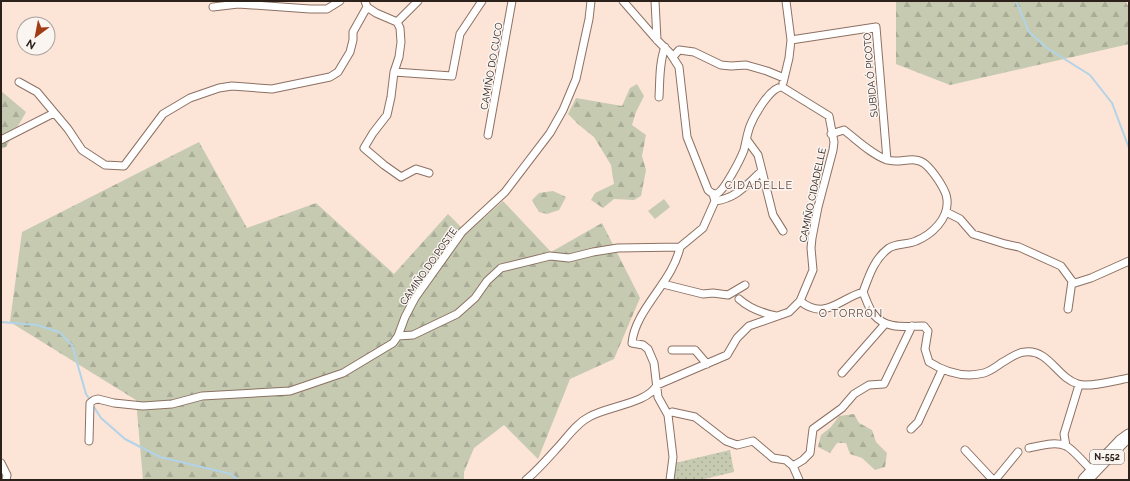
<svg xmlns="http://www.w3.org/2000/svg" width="1130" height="481" font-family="Raleway,sans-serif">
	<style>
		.grass { fill: url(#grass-dots) }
		.forest { fill: url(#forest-firs) }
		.pitch { fill: #c5cab0 }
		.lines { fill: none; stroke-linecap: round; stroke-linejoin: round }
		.stream { stroke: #b2d3e7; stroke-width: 2 }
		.street-casing { stroke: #8c7163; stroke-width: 9 }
		.highway-casing { stroke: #8c7163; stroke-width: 15 }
		.street { stroke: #fff; stroke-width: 7 }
		.highway { stroke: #fff; stroke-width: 13 }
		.labels { text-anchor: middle; stroke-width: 3; stroke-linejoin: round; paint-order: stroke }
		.shield { fill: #fbf5f2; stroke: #6a615c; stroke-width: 1 }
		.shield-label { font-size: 9px; font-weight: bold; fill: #2c211b }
		.street-label { font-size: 10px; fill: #2c211b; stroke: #fbf5f2 }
		.neighbourhood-label { font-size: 11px; letter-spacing: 1px; fill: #5f4639; stroke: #fbf5f2 }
	</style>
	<defs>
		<pattern id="grass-dots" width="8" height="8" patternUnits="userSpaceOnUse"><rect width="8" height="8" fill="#c5cab0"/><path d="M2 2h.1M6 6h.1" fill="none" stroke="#a9ad97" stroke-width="1.8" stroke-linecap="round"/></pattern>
		<pattern id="forest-firs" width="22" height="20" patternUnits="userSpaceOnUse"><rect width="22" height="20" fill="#c5cab0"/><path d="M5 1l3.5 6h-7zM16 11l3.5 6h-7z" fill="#a9ad97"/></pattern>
	</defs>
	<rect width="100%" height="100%" fill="#fce4d7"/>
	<!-- grass -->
	<path class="grass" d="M 730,450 L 734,472 L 700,480 L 674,480 L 675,463 Z"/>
	<!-- forest -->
	<path class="forest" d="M 896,1 L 1125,1 L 1129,7 L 1129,44 L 950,85 L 896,64 Z
		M 637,84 L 644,96 L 636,112 L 632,125 L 646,135 L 642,156 L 646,170 L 641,196 L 634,200 L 614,199 L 603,208 L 591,200 L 595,193 L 614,184 L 611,165 L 594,137 L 579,125 L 568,114 L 576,98 L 622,106 L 630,88 Z
		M 1,91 L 26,112 L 6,147 L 1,149 Z
		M 199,142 L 247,228 L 316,203 L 394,274 L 448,214 L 467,233 L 503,201 L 551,252 L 602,223 L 640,298 L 614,359 L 570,379 L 538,459 L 504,425 L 474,448 L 464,472 L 464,480 L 143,480 L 136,400 L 10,322 L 22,232 Z
		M 553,191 L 566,197 L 559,210 L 547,214 L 539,212 L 532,200 L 539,193 Z
		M 854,414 L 859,423 L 872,430 L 876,442 L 887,453 L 885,467 L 875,470 L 862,458 L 850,454 L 846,443 L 837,443 L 830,453 L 818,447 L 821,435 L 831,427 L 839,416 Z"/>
	<!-- pitch -->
	<path class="pitch" d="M 664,199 L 670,207 L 655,219 L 648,211 Z"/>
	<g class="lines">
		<!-- stream -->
		<path class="stream" d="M 1016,1 L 1029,32 L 1047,48 L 1090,75 L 1112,103 L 1129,148
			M 1,322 L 37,325 L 59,332 L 72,345 L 86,394 L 90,400
			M 92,404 L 101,418 L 125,439 L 160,457 L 231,474 L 238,480"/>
		<!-- street casing -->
		<g class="street-casing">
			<path id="street" d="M 623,1 L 657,40 L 670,53 L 679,67 L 687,137 L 708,190 C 710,192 713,194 716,194 C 724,192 741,158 744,150 C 746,142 747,134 750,126 C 754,116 770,87 782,87 L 829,116 L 834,142 L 833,150 L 818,207 L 812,238 L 811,248 L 813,270 L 800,301 C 825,321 839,299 863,292 C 866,299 869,309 874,315 C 887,330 906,326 924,326 L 928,331 L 925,349 L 929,362 C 945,372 965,378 984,373 C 991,371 997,366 1003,362 C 1009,359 1017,352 1025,352 C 1049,349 1057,378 1078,384 C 1088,388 1118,380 1129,378
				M 655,1 L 657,40
				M 213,7 L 238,4 L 310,9 L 327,9 L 340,1
				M 367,7 L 376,13 L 397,22 L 418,1
				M 397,22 L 400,28 L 401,42 L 399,57 L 394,72 L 391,97 L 387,115 L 373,133 L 364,148 L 384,165 L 401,177 L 416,169 L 429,173
				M 791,40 L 876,27 L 887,160
				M 673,57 L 679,50 L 694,52 L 721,65 L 731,66 L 746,65 L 767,71 L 784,78
				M 394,72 L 452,76 L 460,34 L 482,1
				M 19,82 L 37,92 L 68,129 L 82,150 L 105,165 L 124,166 L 163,114 L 190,98 L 219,88 L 232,86 L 272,89 L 330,77 L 338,72 L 350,52 L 353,40 L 353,32 L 367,7 L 365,1
				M 783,83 L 789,58 L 791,40 L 786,1
				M 659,97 C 660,81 659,63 665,47
				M 831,134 L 844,130 C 857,140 871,154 887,160 C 900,164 914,155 925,164 C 931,169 935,175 939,181 C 942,186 947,193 947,200 C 949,219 931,235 916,241 C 907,245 897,243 889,248 C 874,259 869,276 863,292
				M 488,135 L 512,1
				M 1,140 L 54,113
				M 747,140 L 758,155 L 773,215 L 783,231
				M 715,201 C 737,198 746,185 762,171
				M 946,212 L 960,219 L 973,234 L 1005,244 L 1019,247 L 1061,266 L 1072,281 L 1075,283 L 1091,278 L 1129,261
				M 680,247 L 703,228 L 715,201 L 713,194
				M 663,284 L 703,294 L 713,293 L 728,295 L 745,285
				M 739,299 C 750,309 762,313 776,316
				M 1068,309 L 1072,281
				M 398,336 L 413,335 L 457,314 L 475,298 L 487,281 L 501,268 L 550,256 L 569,258 L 593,252 L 618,248 L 680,247
				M 672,350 L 695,350 L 707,364
				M 842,373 L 885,324
				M 672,412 L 695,417 L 726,441 L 737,445 L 753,441 L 773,458 L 786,460 L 793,466 L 799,480
				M 911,429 L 918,422 L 942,370
				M 89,441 L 90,403 L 94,400 L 98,399 L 114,403 L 143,406 L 172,404 L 202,396 L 290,391 L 343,373 L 393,343 L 398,336 L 405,317 L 415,298 L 462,232 L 505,192 L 550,133 L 563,110 L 576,79 L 589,19 L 591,1
				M 1066,446 L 1064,434 L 1079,385
				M 1029,448 C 1040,446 1055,441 1066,446 C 1073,449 1087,466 1093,472
				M 965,450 L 993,480
				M 1,463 L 7,475 L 6,480
				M 793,466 L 803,460 L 810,453 L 813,429 L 842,408 L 854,394 L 869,385 L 884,384 L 912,326
				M 526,480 C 539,469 549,457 560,445 C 569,435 577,423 589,417 C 607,406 647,404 657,385 L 727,355 L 737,338 L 749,326 L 789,312 L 800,301
				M 670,480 L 673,457 L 668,415 L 658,397 L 654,363 L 648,349 L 643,345 L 632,343 C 635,309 673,282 680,247
				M 995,480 L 1018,452"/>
		</g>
		<!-- highway casing -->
		<g class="highway-casing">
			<path id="highway" d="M 1085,480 L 1122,441 L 1129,436"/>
		</g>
		<!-- street -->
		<use href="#street" class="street"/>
		<!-- highway -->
		<use href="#highway" class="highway"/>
	</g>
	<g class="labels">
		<!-- shield labels -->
		<rect class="shield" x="1090" y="450" width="34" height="14" rx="3"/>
		<g class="shield-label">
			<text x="1107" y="460">N-552</text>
		</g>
		<!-- street labels -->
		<g class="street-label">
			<text transform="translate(491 66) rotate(-80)" y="4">CAMIÑO DO CUCO</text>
			<text transform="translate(870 75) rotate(-95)" y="4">SUBIDA Ó PICOTO</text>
			<text transform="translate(812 195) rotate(-78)" y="4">CAMIÑO CIDADELLE</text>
			<text transform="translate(428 266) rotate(-55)" y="4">CAMIÑO DO POSTE</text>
		</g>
		<!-- neighbourhood labels -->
		<g class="neighbourhood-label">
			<text x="759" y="189">CIDADELLE</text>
			<text x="851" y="317">O TORRÓN</text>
		</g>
	</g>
	<!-- border -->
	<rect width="1130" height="481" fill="none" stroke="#2c211b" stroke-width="4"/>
	<!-- north arrow -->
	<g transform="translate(36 36) rotate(212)"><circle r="19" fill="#fbf5f2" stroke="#a8a09c"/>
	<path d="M0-3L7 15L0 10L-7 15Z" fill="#a13b14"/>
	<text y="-6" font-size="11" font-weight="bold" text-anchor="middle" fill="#2c211b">N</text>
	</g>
</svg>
